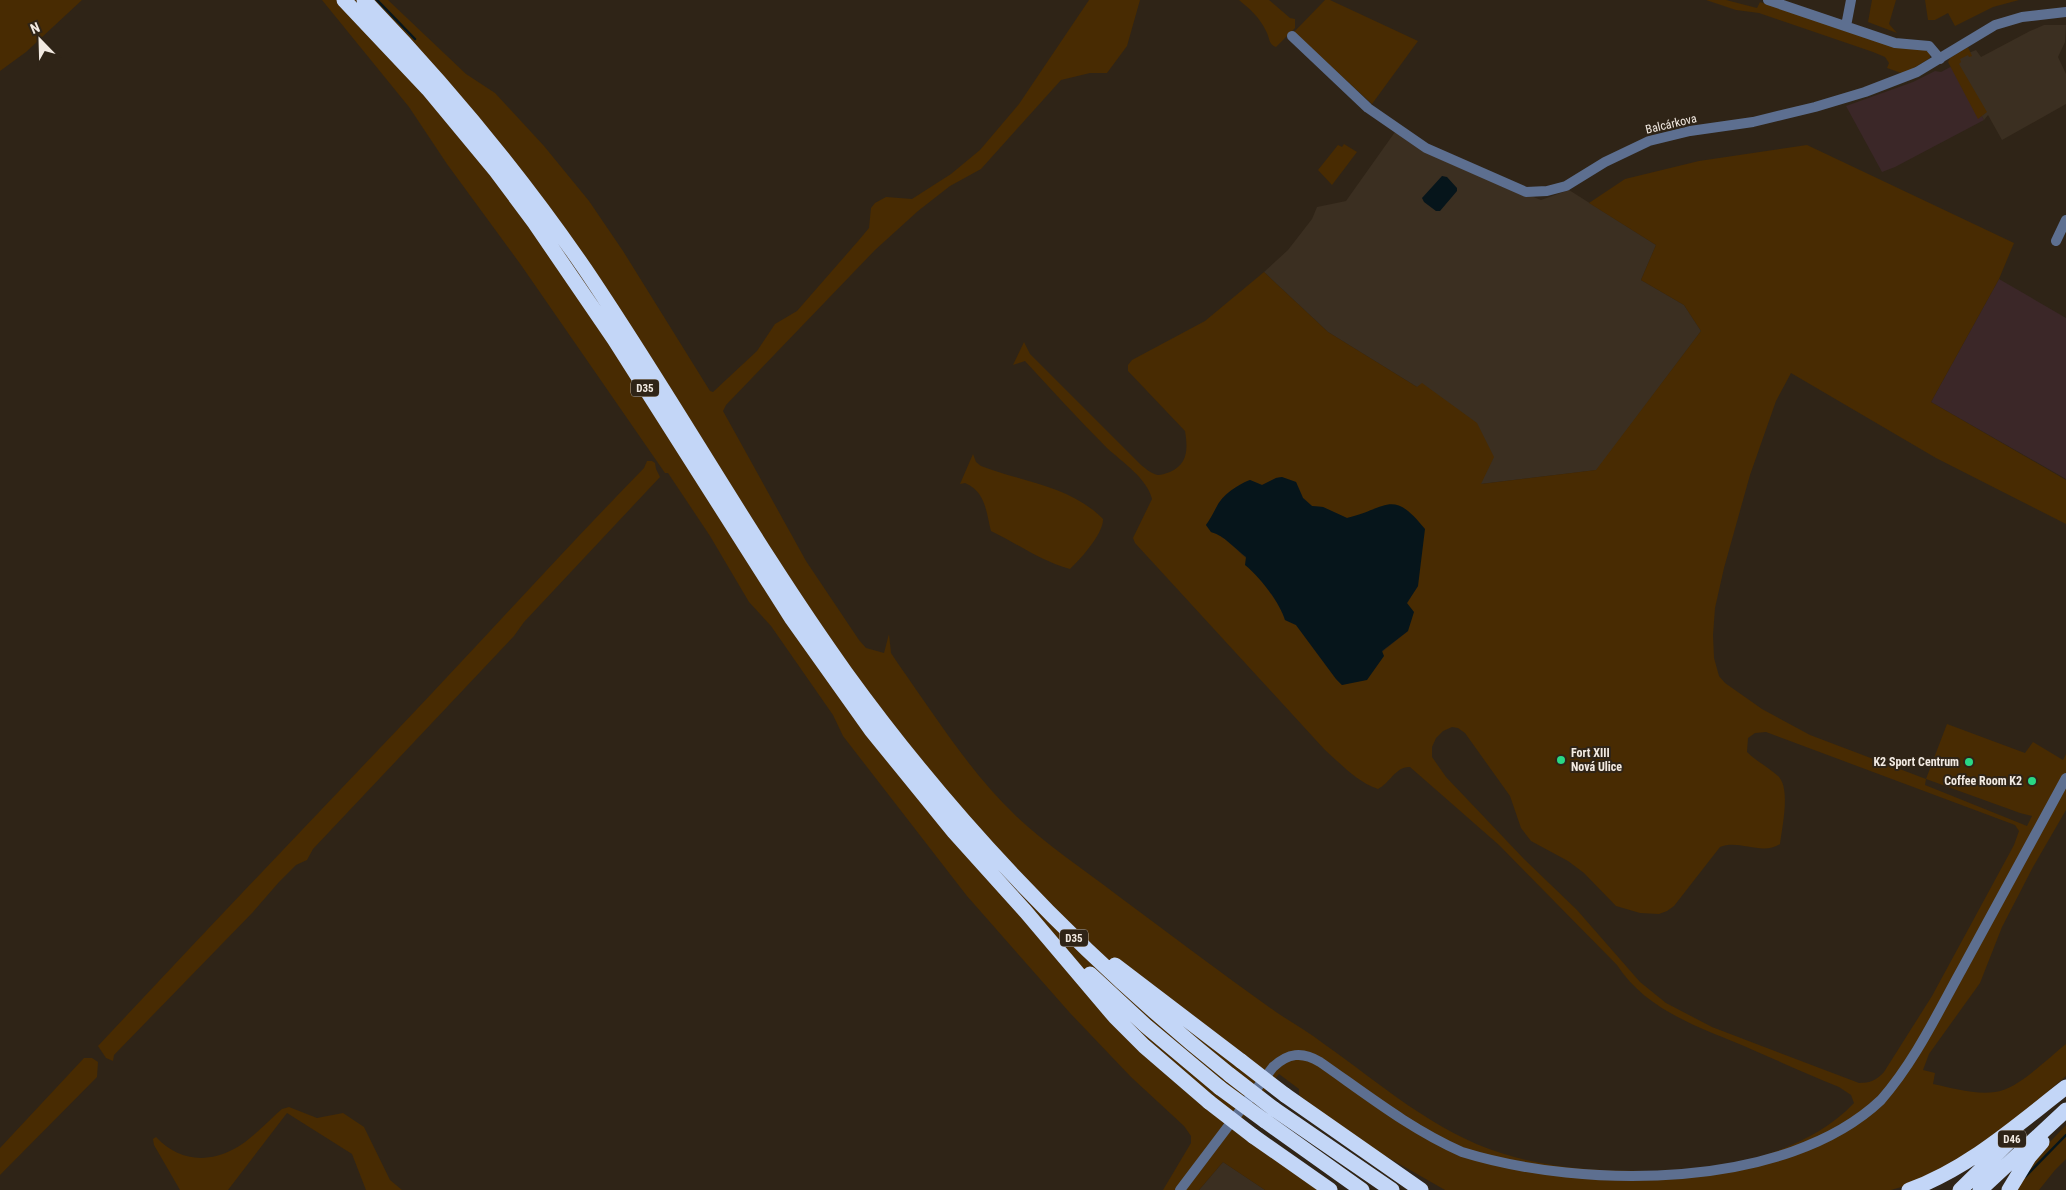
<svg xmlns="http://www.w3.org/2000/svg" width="2066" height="1190" font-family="'Roboto Condensed',sans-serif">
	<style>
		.commercial { fill: #3b2728 }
		.industrial { fill: #3b2f21 }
		.green { fill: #482b02; fill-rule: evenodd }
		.water { fill: #06151b }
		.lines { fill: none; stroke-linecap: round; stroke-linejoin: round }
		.stream { stroke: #06151b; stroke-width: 2.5 }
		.street { stroke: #5d6f90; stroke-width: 10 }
		.highway { stroke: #c3d6f7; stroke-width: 15 }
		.highway-bridge { stroke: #c3d6f7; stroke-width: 15 }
		.poi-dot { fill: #29d885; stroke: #2f2417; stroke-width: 2 }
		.labels { text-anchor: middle; stroke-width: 4; stroke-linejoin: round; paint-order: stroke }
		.shield { fill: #2f2417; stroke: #b8afa5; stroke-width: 1 }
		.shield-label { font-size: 11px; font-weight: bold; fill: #f2eae2 }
		.street-label { font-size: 12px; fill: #f2eae2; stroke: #2f2417 }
		.poi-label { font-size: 12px; font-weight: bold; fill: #f2eae2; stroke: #2f2417; text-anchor: end }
	</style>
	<rect width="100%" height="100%" fill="#2f2417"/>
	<!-- commercial -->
	<path class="commercial" d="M 1954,65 L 1984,120 L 1895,167 L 1882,172 L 1846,106 L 1913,82 L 1935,71 L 1941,72 Z
		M 1999,279 L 2066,318 L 2066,479 L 1931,402 Z"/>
	<!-- industrial -->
	<path class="industrial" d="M 2044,25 L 2066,25 L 2065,42 L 2058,57 L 2066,74 L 2066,104 L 2002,140 L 1988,115 L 1984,120 L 1951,60 L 1976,50 L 1981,57 L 2030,31 Z
		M 1395,132 L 1451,164 L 1541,200 L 1569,190 L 1656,245 L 1641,280 L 1684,305 L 1701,331 L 1597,470 L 1480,484 L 1417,387 L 1328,332 L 1264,272 L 1288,250 L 1312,219 L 1317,207 L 1346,201 Z
		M 1223,1162 L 1265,1190 L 1199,1190 Z"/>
	<!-- green -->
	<path class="green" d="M 0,0 L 82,0 L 26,52 L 0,71 Z
		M 322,0 L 388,0 L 466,74 L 495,93 L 544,146 L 589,201 L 623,251 L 710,391 L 713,392 L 757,351 L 775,324 L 797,311 L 859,240 L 869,228 L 871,208 L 875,203 L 886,197 L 912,199 L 951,174 L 980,150 L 1019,104 L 1089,0 L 1140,0 L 1127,46 L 1107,73 L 1090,73 L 1061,80 L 981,169 L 950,186 L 918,211 L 875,250 L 726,405 L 723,411 L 806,561 L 859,640 L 866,648 L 884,653 L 889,634 L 891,653 L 899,665 C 935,716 970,772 1016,816 C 1047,845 1083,869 1117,895 C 1170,934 1222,974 1276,1012 C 1292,1023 1309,1032 1324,1044 C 1381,1084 1434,1132 1501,1153 C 1549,1169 1600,1171 1650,1171 C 1665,1171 1682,1173 1697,1171 C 1750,1163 1816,1144 1854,1103 L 1851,1095 L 1839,1087 C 1807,1074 1776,1060 1744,1046 C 1698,1027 1645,1009 1617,965 L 1499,845 L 1410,767 C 1396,766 1390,783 1378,789 C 1357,782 1341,764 1325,750 L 1135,543 L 1133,538 L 1152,499 C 1147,478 1122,462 1107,448 C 1079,420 1052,390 1025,361 L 1013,365 L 1024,342 L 1030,354 L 1141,465 C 1146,469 1152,474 1158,475 C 1162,475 1166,473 1170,472 C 1188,464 1188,449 1185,431 L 1128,371 L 1128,365 L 1132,360 L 1205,321 L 1264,272 L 1328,332 L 1417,387 L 1422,383 L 1477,423 L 1494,457 L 1481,484 L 1596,470 L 1701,331 L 1684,305 L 1641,280 L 1656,245 L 1589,203 L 1625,179 L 1699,161 L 1807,145 L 2014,243 L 1999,279 L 1931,402 L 2066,480 L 2066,524 L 1936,458 L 1791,373 L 1776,401 L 1750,475 L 1724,568 L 1715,608 L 1713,635 L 1714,658 L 1719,676 L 1725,683 L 1762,709 L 1810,735 L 1926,779 L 1947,724 L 2025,753 L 2033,742 L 2063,760 L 2066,754 L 2066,810 L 2033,867 L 2002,927 L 1980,983 L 1929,1054 L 1923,1070 L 1935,1073 L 1933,1084 C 1952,1088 1975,1095 1995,1092 C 2017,1090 2048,1058 2066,1044 L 2066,1076 C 2013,1121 1961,1171 1891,1190 L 1445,1190 L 1361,1142 L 1299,1095 L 1299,1089 L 1279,1074 L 1233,1130 L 1321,1190 L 1265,1190 L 1223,1162 L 1199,1190 L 1163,1190 L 1191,1143 L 1191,1136 L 1184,1126 L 1131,1077 L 1070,1013 L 967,896 L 843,736 L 833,715 L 771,626 L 749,602 L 710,536 L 668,473 L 665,473 L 521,265 L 447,164 L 409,107 ZM 1281,477 L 1296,482 L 1303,498 L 1312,506 L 1323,507 L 1347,518 L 1356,516 L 1418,586 L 1407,603 L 1408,631 L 1382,652 L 1349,683 L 1342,685 L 1336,679 L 1296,625 L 1285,620 C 1280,603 1260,577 1246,565 L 1246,558 C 1234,548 1225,536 1211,532 L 1206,525 C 1211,519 1213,514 1216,508 C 1222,495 1237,485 1250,480 L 1262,485 L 1276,478 ZM 1452,727 L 1458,728 L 1465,733 L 1510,796 L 1521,828 L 1531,841 L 1568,861 L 1584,873 L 1616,906 L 1640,913 L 1659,914 L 1667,911 L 1674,906 L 1720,847 C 1739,839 1762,856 1780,844 C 1782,827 1791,788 1778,776 C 1768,767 1756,761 1747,752 L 1748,738 L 1755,733 L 1766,732 L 2015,825 L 2019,831 L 2014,845 L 1932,996 L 1884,1072 C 1877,1080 1870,1083 1859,1083 L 1712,1027 L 1666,1003 L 1640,982 L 1577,910 L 1524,859 L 1446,777 L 1432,757 L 1432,747 L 1436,738 L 1443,731 ZM 1926,779 L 2020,813 L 2032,816 L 2027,826 L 1925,785 Z
		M 1239,0 L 1269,0 L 1290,18 L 1295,19 L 1295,28 L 1276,47 C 1268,44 1270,38 1266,31 C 1260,18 1250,9 1239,0 Z
		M 1325,0 L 1330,0 L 1418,41 L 1372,104 L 1294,32 Z
		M 1706,0 L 1726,0 L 1757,8 L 1760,2 L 1763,3 L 1926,50 L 1930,53 L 1930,58 L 1904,74 L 1887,68 L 1889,63 L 1885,57 L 1873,52 L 1759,13 L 1736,10 Z
		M 1872,0 L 1896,0 L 1889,24 L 1897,33 L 1868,22 Z
		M 1925,0 L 2019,0 L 1993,7 L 1955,26 L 1948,13 L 1935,20 L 1928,20 Z
		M 1968,47 L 1972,56 L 1969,57 L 1968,55 L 1960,59 L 1961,62 L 1959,64 L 1987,112 L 1978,119 L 1948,62 L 1950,58 Z
		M 1344,144 L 1357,152 L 1332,185 L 1318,170 L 1338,145 L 1342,147 Z
		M 973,454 L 976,462 L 981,466 C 1022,482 1071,486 1103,519 C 1104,533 1080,560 1070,569 C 1041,561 1018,544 991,531 C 986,512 986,492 965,483 L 960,484 Z
		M 647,461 L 652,461 L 655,463 L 656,469 L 660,477 L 524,622 L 514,636 L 313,849 L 307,860 L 296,865 L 279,882 L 253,912 L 114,1055 L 113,1061 L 106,1058 L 98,1046 C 198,939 299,833 400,727 C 482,641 561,553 644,468 Z
		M 84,1058 L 92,1058 L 98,1062 L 97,1077 L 0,1175 L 0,1148 Z
		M 289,1107 L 317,1118 L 343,1113 L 364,1127 L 390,1180 L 402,1190 L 366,1190 L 352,1154 L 287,1113 L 228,1190 L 180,1190 L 154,1145 L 153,1139 L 156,1137 C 178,1160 205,1164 234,1149 C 251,1140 267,1122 282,1109 Z
		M 2066,1125 L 2066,1159 L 2055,1170 L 2039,1190 L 2013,1190 L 2031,1162 Z"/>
	<!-- water -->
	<path class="water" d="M 1442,176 L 1447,177 L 1457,188 L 1457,191 L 1440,211 L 1436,211 L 1424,202 L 1422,198 Z
		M 1282,477 L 1296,482 L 1303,498 L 1312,506 L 1323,507 L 1347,518 C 1388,508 1392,488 1425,529 L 1418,586 L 1407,603 L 1414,612 L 1408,631 L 1382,651 L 1384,656 L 1367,680 L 1342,685 L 1336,679 L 1296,625 L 1285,620 C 1280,603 1260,577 1245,565 L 1246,557 C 1234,548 1225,536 1211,532 L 1206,525 C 1210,519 1213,514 1216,508 C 1222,495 1237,485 1250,480 L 1262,485 L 1276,478 Z"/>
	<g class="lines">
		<!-- stream -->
		<path class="stream" d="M 377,0 L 415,39
			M 2025,1177 L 2066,1135"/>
		<!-- street -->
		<path class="street" d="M 1768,0 L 1895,43 L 1929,46 L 1940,59
			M 1846,26 L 1851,0
			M 1292,36 L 1368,108 L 1426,148 L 1526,192 L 1547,191 L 1566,186 L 1605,162 L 1649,141 L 1690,131 L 1753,122 L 1815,107 L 1865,92 L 1917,72 L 1995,25 L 2022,17 L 2066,12
			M 2056,241 L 2066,220
			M 1180,1190 L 1273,1067 C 1288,1053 1302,1051 1320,1062 C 1366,1094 1410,1129 1462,1152 C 1585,1190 1786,1190 1881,1100 C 1915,1061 1937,1014 1962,969 C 1996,906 2031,842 2066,778"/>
		<!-- highway -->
		<path class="highway" d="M 344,0 L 428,89 L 496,171 L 534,222 L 614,339 L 792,619 L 871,730 L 954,832 L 1026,912 L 1115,1017 L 1144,1046 L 1209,1102
			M 364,0 C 445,84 519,173 585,269 C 675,402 753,543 846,673 C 956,825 1084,958 1230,1075
			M 1115,965 L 1241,1061
			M 1090,974 L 1146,1026 L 1220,1088
			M 1285,1095 L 1421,1190
			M 1274,1109 L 1392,1190
			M 1265,1121 L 1362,1190
			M 1253,1136 L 1330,1190
			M 1909,1190 C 1968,1169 2017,1125 2066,1087
			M 1960,1190 L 2013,1138
			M 1980,1190 L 2066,1110
			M 2009,1190 L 2029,1157 L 2042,1142"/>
		<!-- highway-bridge -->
		<path class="highway-bridge" d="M 1241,1061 L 1285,1095
			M 1230,1075 L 1274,1109
			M 1220,1088 L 1265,1121
			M 1209,1102 L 1253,1136"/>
	</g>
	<!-- markers -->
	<g class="poi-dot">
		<circle cx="1561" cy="760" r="5"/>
		<circle cx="1969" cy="762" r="5"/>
		<circle cx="2032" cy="781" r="5"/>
	</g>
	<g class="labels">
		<!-- shield labels -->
		<g class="shield">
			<rect x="631" y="379.5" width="28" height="17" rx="4"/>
			<rect x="1060" y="929.5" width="28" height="17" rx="4"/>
			<rect x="1998" y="1130.5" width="28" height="17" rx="4"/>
		</g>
		<g class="shield-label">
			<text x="645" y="392">D35</text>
			<text x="1074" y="942">D35</text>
			<text x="2012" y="1143">D46</text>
		</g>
		<!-- street labels -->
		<g class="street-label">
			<text transform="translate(1671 124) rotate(-13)" y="4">Balcárkova</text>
		</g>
		<!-- poi labels -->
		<g class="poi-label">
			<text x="1571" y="757" text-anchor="start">Fort XIII<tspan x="1571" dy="14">Nová Ulice</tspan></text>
			<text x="1959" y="766">K2 Sport Centrum</text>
			<text x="2022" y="785">Coffee Room K2</text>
		</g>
	</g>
	<!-- north arrow -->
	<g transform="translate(40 40) rotate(337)" stroke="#2f2417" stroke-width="4" paint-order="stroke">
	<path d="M0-4L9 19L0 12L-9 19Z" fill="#f2eae2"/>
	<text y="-8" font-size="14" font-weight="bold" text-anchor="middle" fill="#f2eae2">N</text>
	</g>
</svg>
